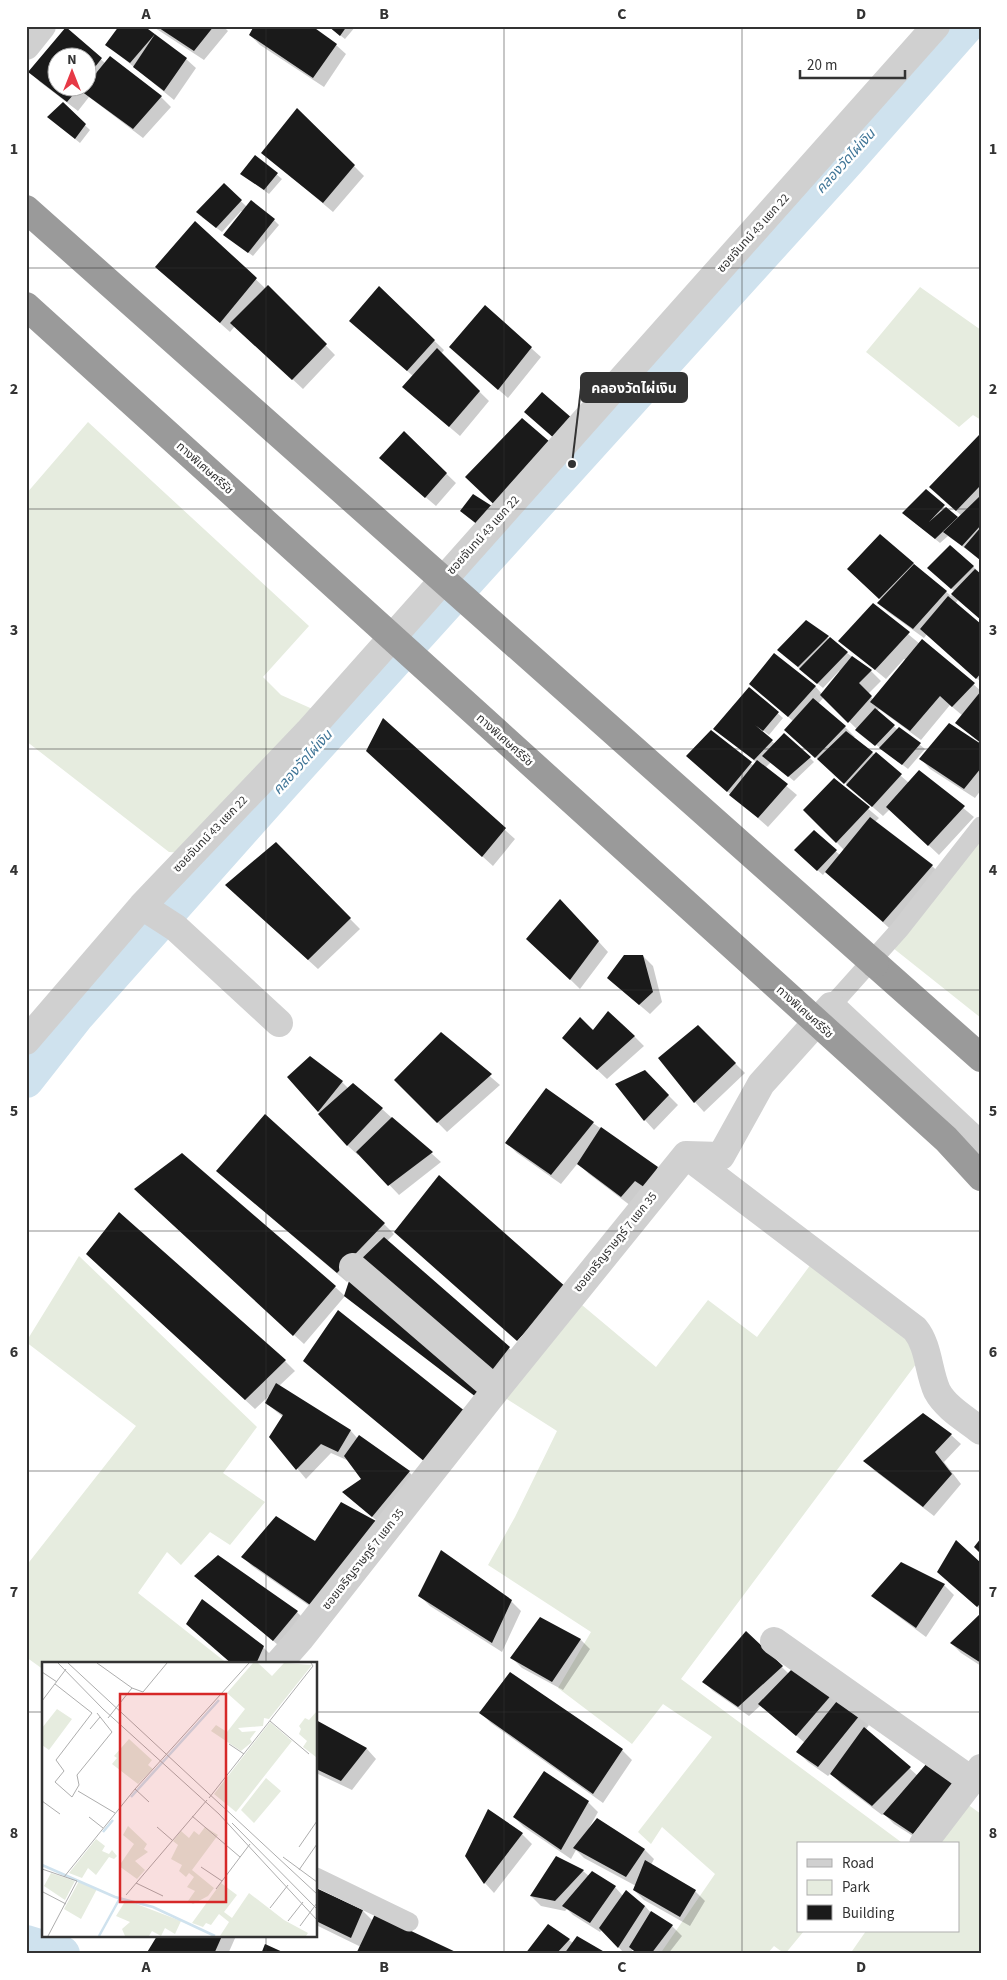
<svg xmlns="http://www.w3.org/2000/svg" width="1007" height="1980" font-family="'Source Sans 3','Noto Sans Thai',sans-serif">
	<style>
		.green { fill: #e6ecdf }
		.shadow { fill: #0003; fill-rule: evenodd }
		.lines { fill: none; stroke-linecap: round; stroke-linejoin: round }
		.canal { stroke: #cfe2ee; stroke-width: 36 }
		.building { fill: #1a1a1a }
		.service { stroke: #d0d0d0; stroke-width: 19 }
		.minor { stroke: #d0d0d0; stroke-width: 28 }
		.motorway { stroke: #9a9a9a; stroke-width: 28 }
		.motorway-bridge { stroke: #9a9a9a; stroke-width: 28 }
		.grid { fill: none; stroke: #333; stroke-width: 1; stroke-opacity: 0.55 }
		.labels { text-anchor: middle; stroke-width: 5; stroke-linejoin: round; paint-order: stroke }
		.street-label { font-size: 12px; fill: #333; stroke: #fff }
		.water-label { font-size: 14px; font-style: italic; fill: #3f7597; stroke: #fff }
		.inset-river { fill: none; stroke: #cfe2ee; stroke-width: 2.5 }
		.inset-road { fill: none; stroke: #adadad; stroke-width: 1 }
		.view { fill: #d62828; fill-opacity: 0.15; stroke: #d62828; stroke-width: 2.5 }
		.inset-edge { fill: none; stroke: #333; stroke-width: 2.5 }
		.leader { fill: none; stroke: #333; stroke-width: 2 }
		.callout-dot { fill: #333; stroke: #fff; stroke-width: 2 }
		.callout { fill: #333; stroke: #333; stroke-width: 2 }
		.callout-label { font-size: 14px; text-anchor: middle; font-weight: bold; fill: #fff }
		.neatline { fill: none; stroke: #333; stroke-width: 2 }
		.grid-label { font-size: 16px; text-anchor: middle; font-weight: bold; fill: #333 }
	</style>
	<rect width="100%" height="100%" fill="#fff"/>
	<!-- green -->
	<path class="green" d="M 920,287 L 981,330 L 981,420 L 973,415 L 959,427 L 866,352 Z
		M 88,422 L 309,626 L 263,677 L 281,695 L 317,711 L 185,853 L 169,852 L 26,741 L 26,494 Z
		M 981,836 L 981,1018 L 893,948 Z
		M 79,1256 L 257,1427 L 223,1473 L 265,1502 L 230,1545 L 210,1532 L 181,1565 L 167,1552 L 138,1593 L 228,1664 L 44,1664 L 44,1670 L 26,1657 L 26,1566 L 136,1426 L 26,1342 Z
		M 814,1260 L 931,1344 L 681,1679 L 901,1842 L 900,1844 L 798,1844 L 798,1931 L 804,1931 L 785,1954 L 774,1946 L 767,1954 L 660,1954 L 715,1874 L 662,1827 L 651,1844 L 638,1832 L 712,1737 L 663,1704 L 632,1744 L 558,1688 L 591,1632 L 488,1565 L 515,1517 L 557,1431 L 502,1396 L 582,1305 L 656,1367 L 708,1300 L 757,1337 Z
		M 963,1801 L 981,1814 L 981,1954 L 850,1954 L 866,1931 L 958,1931 L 958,1844 L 931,1844 Z"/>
	<!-- shadow -->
	<path class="shadow" d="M 142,26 L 186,59 L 196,68 L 174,100 L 112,49 Z
		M 152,26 L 223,26 L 228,31 L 204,60 Z
		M 328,26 L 356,26 L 345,39 Z
		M 66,29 L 105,63 L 161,97 L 171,107 L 143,138 L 89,97 L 78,111 L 40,82 L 30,72 ZM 58,58 L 88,58 L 88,88 L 58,88 Z
		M 250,35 L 336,45 L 346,54 L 324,87 L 260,45 Z
		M 63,104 L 90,130 L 80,143 L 54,122 Z
		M 297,109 L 364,176 L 333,212 L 263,153 Z
		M 255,156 L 282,179 L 269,194 L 242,174 Z
		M 224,185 L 247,207 L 274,220 L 279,225 L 253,256 L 230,239 L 243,212 L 241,211 L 222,232 L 202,217 Z
		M 195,222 L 266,289 L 268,286 L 335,355 L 303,389 L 235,326 L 230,332 L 167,276 Z
		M 379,288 L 444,350 L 441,354 L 489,401 L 460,436 L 413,396 L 413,376 L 361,331 Z
		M 531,348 L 541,357 L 508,398 L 460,356 Z
		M 404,433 L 456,483 L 436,506 L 391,468 Z
		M 981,438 L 981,560 L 948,536 L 940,543 L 908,517 L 926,491 L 958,519 L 962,516 L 940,497 Z
		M 950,546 L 978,571 L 981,620 L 958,600 L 955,604 L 981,626 L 981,682 L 927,634 L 924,638 L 888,612 L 879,603 L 881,600 L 858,579 L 913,563 L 951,596 L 955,592 L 933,572 Z
		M 873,605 L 920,644 L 923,640 L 981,691 L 981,790 L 975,798 L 930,769 L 921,759 L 979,742 L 957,723 L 963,716 L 950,705 L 921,740 L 879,709 L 877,711 L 898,730 L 899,728 L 925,749 L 908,769 L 862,734 L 824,697 L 818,704 L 845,727 L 855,737 L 853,738 L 875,755 L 876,754 L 909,783 L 919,771 L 974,817 L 939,855 L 890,809 L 883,816 L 796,740 L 794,722 L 751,684 L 815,686 L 822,694 L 841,672 L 839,671 L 823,688 L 783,655 L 806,622 L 871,671 L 881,681 L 868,694 L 874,700 L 906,660 L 904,659 L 886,679 L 840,641 Z
		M 749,688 L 783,718 L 769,735 L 759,727 L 757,728 L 775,744 L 810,758 L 814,762 L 794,781 L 771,762 L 765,768 L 797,795 L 768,827 L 687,756 L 711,732 L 754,766 L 757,763 L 715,728 Z
		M 383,720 L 515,839 L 493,866 L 377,761 Z
		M 834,780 L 879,818 L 875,822 L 932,866 L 947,880 L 898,936 L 826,871 L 823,875 L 800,855 L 814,832 L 840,855 L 844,850 L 805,810 Z
		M 276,844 L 360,929 L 318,969 L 236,895 Z
		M 570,910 L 608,952 L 580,989 L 538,948 Z
		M 643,956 L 653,966 L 662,1002 L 650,1014 L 608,978 Z
		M 698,1027 L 745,1073 L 704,1112 L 695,1102 Z
		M 441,1034 L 500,1085 L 447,1132 L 396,1080 Z
		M 634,1036 L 644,1046 L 607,1079 L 574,1048 Z
		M 645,1072 L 678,1105 L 654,1130 L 645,1120 Z
		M 289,1077 L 342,1082 L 348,1088 L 382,1109 L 441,1162 L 399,1195 L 359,1153 L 358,1155 L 348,1146 Z
		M 546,1090 L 657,1168 L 667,1178 L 631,1206 L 589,1174 L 578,1163 L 561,1184 L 517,1153 L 507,1143 Z
		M 227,1180 L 384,1224 L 394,1234 L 387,1241 L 519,1357 L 500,1383 L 358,1271 L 347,1282 Z
		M 145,1199 L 335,1287 L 345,1296 L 304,1344 Z
		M 97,1264 L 285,1361 L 295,1371 L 279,1386 L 351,1431 L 358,1439 L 359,1437 L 409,1472 L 419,1482 L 383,1526 L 354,1501 L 363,1479 L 349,1461 L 331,1453 L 306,1479 L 271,1437 L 283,1417 L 266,1403 L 270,1395 L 255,1409 Z
		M 951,1435 L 961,1444 L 944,1462 L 961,1484 L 934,1516 L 875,1471 L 865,1461 Z
		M 276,1518 L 327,1618 L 252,1566 L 243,1557 Z
		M 218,1557 L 297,1612 L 307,1622 L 284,1650 L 196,1576 Z
		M 981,1564 L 981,1610 L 948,1582 Z
		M 944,1585 L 954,1595 L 926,1637 L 883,1605 L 873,1596 Z
		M 420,1596 L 511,1601 L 521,1611 L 502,1652 L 430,1606 Z
		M 981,1615 L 981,1666 L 961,1653 L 951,1643 Z
		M 747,1633 L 789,1674 L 794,1669 L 859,1716 L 869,1725 L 866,1729 L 918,1776 L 924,1843 L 894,1824 L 884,1814 L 882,1815 L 841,1784 L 831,1773 L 828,1776 L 808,1762 L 798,1752 L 805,1743 L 761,1705 L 749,1716 L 713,1691 L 703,1681 Z
		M 581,1640 L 590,1649 L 563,1690 L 522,1668 L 512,1658 Z
		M 263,1647 L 273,1657 L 270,1664 L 232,1664 Z
		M 511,1674 L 622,1750 L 632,1760 L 603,1803 L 491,1723 L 481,1713 Z
		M 316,1721 L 367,1749 L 376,1759 L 352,1790 L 316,1773 Z
		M 588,1802 L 598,1812 L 589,1828 L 590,1829 L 597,1820 L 645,1850 L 654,1859 L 651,1865 L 695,1891 L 705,1901 L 690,1926 L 644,1900 L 634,1890 L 636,1886 L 584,1858 L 576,1850 L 571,1859 L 524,1827 L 514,1817 Z
		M 522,1834 L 532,1844 L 494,1893 L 485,1883 L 466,1856 Z
		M 583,1871 L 589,1876 L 592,1872 L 615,1887 L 623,1896 L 645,1906 L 651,1913 L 672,1926 L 682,1936 L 668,1954 L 638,1954 L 633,1949 L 630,1954 L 625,1954 L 602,1930 L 600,1932 L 573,1915 L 567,1909 L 565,1911 L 541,1906 L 531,1896 Z
		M 316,1889 L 363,1911 L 373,1921 L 361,1947 L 316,1925 Z
		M 159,1936 L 236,1936 L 228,1954 L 148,1954 Z
		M 569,1940 L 573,1943 L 605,1954 L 526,1954 Z"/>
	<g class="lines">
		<!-- canal -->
		<path class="canal" d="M 26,1080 L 77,1015 L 278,789 L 846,162 L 966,26
			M 26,1943 L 62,1954"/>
	</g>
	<!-- building -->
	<path class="building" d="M 119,26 L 144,26 L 187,58 L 164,91 L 133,67 L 155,34 L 130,63 L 105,45 Z
		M 156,26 L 214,26 L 194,51 Z
		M 254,26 L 312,26 L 337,44 L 313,78 L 249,35 Z
		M 328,26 L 347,26 L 340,36 Z
		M 66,27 L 102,58 L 88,76 L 88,58 L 58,58 L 58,88 L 79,88 L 67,102 L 28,72 Z
		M 110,56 L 162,96 L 133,129 L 81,91 L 83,88 L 88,88 L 88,83 Z
		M 63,102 L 86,124 L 75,139 L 47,117 Z
		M 297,108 L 355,165 L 323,203 L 261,153 Z
		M 255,155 L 278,173 L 264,190 L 240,174 Z
		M 224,183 L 242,200 L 216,228 L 196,212 Z
		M 251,200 L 275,219 L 248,253 L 223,235 Z
		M 195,221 L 257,278 L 220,323 L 155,267 Z
		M 268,285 L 327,344 L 292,380 L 230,323 Z
		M 379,286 L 435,340 L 407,371 L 349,321 Z
		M 485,305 L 532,347 L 498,390 L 449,347 Z
		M 437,348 L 480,391 L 449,427 L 402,387 Z
		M 542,392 L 581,426 L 563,446 L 524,412 Z
		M 522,418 L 557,448 L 503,513 L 465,477 Z
		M 404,431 L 447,473 L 425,498 L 379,458 Z
		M 979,435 L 981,437 L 981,489 L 979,487 L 956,511 L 929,487 Z
		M 926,489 L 945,505 L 929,522 L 946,507 L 958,517 L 935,539 L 902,513 Z
		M 473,494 L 503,513 L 487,532 L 460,511 Z
		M 981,495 L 981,525 L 962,546 L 943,532 Z
		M 981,527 L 981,559 L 980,560 L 964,547 Z
		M 880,534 L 914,563 L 879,599 L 847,569 Z
		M 950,545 L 974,566 L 951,589 L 927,568 Z
		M 914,564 L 947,591 L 913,629 L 877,603 Z
		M 975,569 L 981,574 L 981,620 L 951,594 Z
		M 948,596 L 981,624 L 981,673 L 976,679 L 920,629 Z
		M 873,603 L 910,632 L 875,670 L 838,641 Z
		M 806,620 L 829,636 L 798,667 L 777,650 Z
		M 830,637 L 848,652 L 817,684 L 799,669 Z
		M 922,639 L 975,683 L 952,707 L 940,696 L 910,731 L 870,702 Z
		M 774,653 L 816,686 L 788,717 L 749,684 Z
		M 852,656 L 872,670 L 859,683 L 872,696 L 848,723 L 820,695 Z
		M 749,687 L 779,712 L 763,731 L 755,725 L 773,740 L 754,760 L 713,729 Z
		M 981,691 L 981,743 L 955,723 Z
		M 813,698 L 846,726 L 815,758 L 784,730 Z
		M 875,708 L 895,725 L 875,746 L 855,730 Z
		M 383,718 L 506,828 L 482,857 L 366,751 Z
		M 949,723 L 981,744 L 981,768 L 964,789 L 919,759 Z
		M 899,727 L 921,743 L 902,765 L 879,748 Z
		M 711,730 L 752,762 L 727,792 L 686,756 Z
		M 846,731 L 873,752 L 844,784 L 817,759 Z
		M 784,733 L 811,757 L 788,777 L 762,756 Z
		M 876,752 L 902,774 L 872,807 L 846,785 Z
		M 757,760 L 788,784 L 758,818 L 729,795 Z
		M 919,770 L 965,806 L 928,846 L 886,807 Z
		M 834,778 L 870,807 L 836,843 L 803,810 Z
		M 870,817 L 933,865 L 883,922 L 825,872 Z
		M 814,830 L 837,850 L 817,871 L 794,850 Z
		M 276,842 L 351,918 L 308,960 L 225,885 Z
		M 560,899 L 599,941 L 570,980 L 526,939 Z
		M 624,955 L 643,955 L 653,992 L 639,1005 L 607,978 Z
		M 608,1011 L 635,1036 L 597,1070 L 562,1038 L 580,1017 L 593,1030 Z
		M 698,1025 L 736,1063 L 694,1103 L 658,1058 Z
		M 441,1032 L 492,1074 L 437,1123 L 394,1080 Z
		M 310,1056 L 343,1081 L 318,1112 L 287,1077 Z
		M 645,1070 L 669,1095 L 644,1121 L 615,1084 Z
		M 353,1083 L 383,1108 L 347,1146 L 318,1114 Z
		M 546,1088 L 594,1122 L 551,1175 L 505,1143 Z
		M 265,1114 L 385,1223 L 337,1273 L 216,1171 Z
		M 392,1117 L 433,1152 L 388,1186 L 356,1152 Z
		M 601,1127 L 658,1167 L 647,1189 L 635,1181 L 621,1197 L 577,1164 Z
		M 182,1153 L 336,1286 L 293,1336 L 134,1189 Z
		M 439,1175 L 567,1288 L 517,1341 L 394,1232 Z
		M 119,1212 L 286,1360 L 245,1400 L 86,1254 Z
		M 384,1237 L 510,1347 L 489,1374 L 353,1267 Z
		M 350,1278 L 484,1388 L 476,1397 L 344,1296 Z
		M 338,1310 L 466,1412 L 425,1462 L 303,1361 Z
		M 276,1383 L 351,1430 L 338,1452 L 321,1444 L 296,1470 L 269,1437 L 283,1415 L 265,1403 Z
		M 923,1413 L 952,1434 L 935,1452 L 952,1474 L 923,1507 L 863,1461 Z
		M 359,1435 L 410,1471 L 372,1517 L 342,1492 L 361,1479 L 344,1456 Z
		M 341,1502 L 376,1521 L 316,1609 L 241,1557 L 276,1516 L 315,1541 Z
		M 981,1538 L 981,1554 L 974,1547 Z
		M 956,1540 L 981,1563 L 981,1603 L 977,1607 L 937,1572 Z
		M 441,1550 L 512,1600 L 492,1643 L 418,1596 Z
		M 218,1555 L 298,1611 L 273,1641 L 194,1576 Z
		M 901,1562 L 945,1584 L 916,1628 L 871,1596 Z
		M 202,1599 L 264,1646 L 256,1664 L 232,1664 L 186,1624 Z
		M 981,1613 L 981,1663 L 950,1643 Z
		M 540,1617 L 581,1639 L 552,1682 L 510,1658 Z
		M 746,1631 L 783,1666 L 738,1707 L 702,1682 Z
		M 794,1667 L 834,1692 L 796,1736 L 758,1704 Z
		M 510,1672 L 623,1749 L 593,1794 L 479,1713 Z
		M 837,1701 L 860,1715 L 818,1767 L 796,1752 Z
		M 316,1720 L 367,1748 L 341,1781 L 316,1769 Z
		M 864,1727 L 911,1767 L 872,1806 L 830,1774 Z
		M 928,1762 L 959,1781 L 913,1834 L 883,1814 Z
		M 544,1771 L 589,1801 L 561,1850 L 513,1817 Z
		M 488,1809 L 523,1833 L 484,1884 L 465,1856 Z
		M 597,1818 L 645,1849 L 626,1877 L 573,1848 Z
		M 556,1856 L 584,1870 L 555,1901 L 530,1896 Z
		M 645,1860 L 696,1890 L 680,1917 L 633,1890 Z
		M 592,1871 L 616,1886 L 590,1923 L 562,1906 Z
		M 316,1888 L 363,1910 L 351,1938 L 316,1921 Z
		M 626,1890 L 645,1906 L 618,1948 L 599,1928 Z
		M 651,1911 L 673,1925 L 651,1954 L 638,1954 L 629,1947 Z
		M 375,1914 L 460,1954 L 356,1954 Z
		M 548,1924 L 570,1939 L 556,1954 L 525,1954 Z
		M 157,1936 L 222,1936 L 214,1954 L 146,1954 Z
		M 577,1936 L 608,1954 L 564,1954 Z
		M 265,1944 L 287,1954 L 261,1954 Z"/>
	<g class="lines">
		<!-- service -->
		<path class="service" d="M 831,1006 L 900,929 L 981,826
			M 316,1877 L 409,1922"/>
		<!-- minor -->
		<path class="minor" d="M 26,46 L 42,26
			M 142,906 L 176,928 L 279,1023
			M 26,1041 L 142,906 L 308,732 L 936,26
			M 686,1155 L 915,1329 C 929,1346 928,1371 937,1391 C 946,1408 966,1419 981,1431
			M 353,1267 L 496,1390
			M 774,1641 L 971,1780
			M 278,1664 L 300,1639 L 496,1390 L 686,1155 L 721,1156 L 761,1084 L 831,1006 L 981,1146
			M 923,1844 L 981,1768"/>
		<!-- motorway -->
		<path class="motorway" d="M 875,964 L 981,1058"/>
		<!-- motorway-bridge -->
		<path class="motorway-bridge" d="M 26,209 L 875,964
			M 26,306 L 946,1139 L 981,1177"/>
	</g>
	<!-- grid -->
	<path class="grid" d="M 266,26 L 266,1664M 504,26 L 504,1954M 742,26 L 742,1954M 26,268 L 981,268M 26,509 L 981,509M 26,749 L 981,749M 26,990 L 981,990M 26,1231 L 981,1231M 26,1471 L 981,1471M 26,1712 L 44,1712M 316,1712 L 981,1712M 266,1936 L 266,1954"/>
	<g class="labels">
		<!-- street labels -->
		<g class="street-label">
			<text transform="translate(753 233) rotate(-48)" y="4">ซอยจันทน์ 43 แยก 22</text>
			<text transform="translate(205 468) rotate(42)" y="4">ทางพิเศษศรีรัช</text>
			<text transform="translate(483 535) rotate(-48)" y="4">ซอยจันทน์ 43 แยก 22</text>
			<text transform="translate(505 740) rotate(42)" y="4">ทางพิเศษศรีรัช</text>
			<text transform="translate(210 834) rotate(-46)" y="4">ซอยจันทน์ 43 แยก 22</text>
			<text transform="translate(805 1012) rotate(42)" y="4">ทางพิเศษศรีรัช</text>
			<text transform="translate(615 1242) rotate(-51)" y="4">ซอยเจริญราษฎร์ 7 แยก 35</text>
			<text transform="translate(363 1559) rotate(-52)" y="4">ซอยเจริญราษฎร์ 7 แยก 35</text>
		</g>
		<!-- water labels -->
		<g class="water-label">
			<text transform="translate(845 161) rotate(-48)" y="5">คลองวัดไผ่เงิน</text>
			<text transform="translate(302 762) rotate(-48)" y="5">คลองวัดไผ่เงิน</text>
		</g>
	</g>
	<!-- overview -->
	<g transform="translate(42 1662)">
		<rect width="275" height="275" fill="#fff"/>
		<path d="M 211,1 L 216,1 L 230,14 L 242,1 L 270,3 L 227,57 L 222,56 L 221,64 L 196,66 L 200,70 L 214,69 L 208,77 L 210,80 L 199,89 L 169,69 L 174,63 L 185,70 L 203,47 L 185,31 ZM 15,47 L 30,57 L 7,88 L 0,83 L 0,66 ZM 275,49 L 275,94 L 274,95 L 261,85 L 265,79 L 257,72 L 259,67 L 257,64 L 263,56 L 267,58 ZM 228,60 L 250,79 L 194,150 L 172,132 ZM 87,77 L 110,98 L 106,103 L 111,107 L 96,122 L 70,102 L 75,96 L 72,94 ZM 224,116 L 239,129 L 212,161 L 199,148 ZM 86,164 L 105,182 L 102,187 L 106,190 L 93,199 L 103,208 L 95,217 L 77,204 L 92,182 L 81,173 ZM 163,165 L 176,173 L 150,208 L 172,226 L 166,234 L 151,242 L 146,239 L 153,229 L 145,225 L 152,215 L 147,211 L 144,215 L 137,209 L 140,203 L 129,197 L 136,183 L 131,179 L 139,169 L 147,176 L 152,169 L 157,173 ZM 54,177 L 63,184 L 60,189 L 67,192 L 70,188 L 75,194 L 72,197 L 67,195 L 54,213 L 46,206 L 40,216 L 27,211 ZM 9,211 L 33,219 L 23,238 L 2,224 ZM 37,219 L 55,227 L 39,257 L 22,247 ZM 179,221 L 195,233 L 182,250 L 190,256 L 207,231 L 242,258 L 266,271 L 264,274 L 178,274 L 187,260 L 177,252 L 169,263 L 164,261 L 161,265 L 150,261 ZM 84,238 L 139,259 L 133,272 L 123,266 L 119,274 L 110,269 L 107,274 L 83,274 L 80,267 L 88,260 L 74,254 Z" fill="#e6ecdf"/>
		<path class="inset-river" d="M 89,135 L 177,38M 61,170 L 71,158M 0,203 L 73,235 L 111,245 L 173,274M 57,274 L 78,236"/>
		<path class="inset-road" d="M 16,1 L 61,47 L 177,152 L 275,258M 26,1 L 275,232M 55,1 L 90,26 L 101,30 L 125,1M 0,10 L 15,20M 13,22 L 50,51 L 14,98 L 22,109 L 13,120 L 30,135 L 37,123 L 35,113 L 70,70 L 55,51M 0,39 L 24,7M 66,56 L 90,26M 228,59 L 267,92M 48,67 L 58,55M 187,82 L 202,92M 93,127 L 107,140M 36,129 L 73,151M 167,136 L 271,4 L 269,1M 0,139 L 18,152M 150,154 L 198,195M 47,155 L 61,166M 190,161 L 275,247M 115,165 L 130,178M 257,185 L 275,159M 241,195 L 275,220M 159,205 L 180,219M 0,207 L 35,219 L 6,274M 257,208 L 275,182M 22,215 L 93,127 L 207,1M 94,221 L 121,234M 174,227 L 208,182M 1,230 L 24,242M 84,233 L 165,138M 228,246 L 246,223M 246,259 L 261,240M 258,264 L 275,241"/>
		<path class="view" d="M 78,32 L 184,32 L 184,240 L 78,240 Z"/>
		<rect width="275" height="275" class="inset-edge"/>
	</g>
	<!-- callouts -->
	<path class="leader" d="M572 464L581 388"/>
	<circle class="callout-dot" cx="572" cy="464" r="5"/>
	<rect class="callout" x="581" y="373" width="106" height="29" rx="5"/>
	<g class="callout-label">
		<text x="634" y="393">คลองวัดไผ่เงิน</text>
	</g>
	<!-- border -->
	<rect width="1007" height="1980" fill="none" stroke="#ffffff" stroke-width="55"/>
	<!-- legend -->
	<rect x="797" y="1842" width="162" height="90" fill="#ffffff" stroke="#adadad"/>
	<rect x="807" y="1859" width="25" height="8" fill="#d0d0d0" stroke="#adadad"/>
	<text x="842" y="1868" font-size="15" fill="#333333">Road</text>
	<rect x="807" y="1880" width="25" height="15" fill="#e6ecdf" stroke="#adadad"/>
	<text x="842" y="1892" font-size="15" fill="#333333">Park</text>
	<rect x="807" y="1905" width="25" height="15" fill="#1a1a1a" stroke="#adadad"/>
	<text x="842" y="1918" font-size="15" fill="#333333">Building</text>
	<!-- north arrow -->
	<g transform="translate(72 72)"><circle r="24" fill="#ffffff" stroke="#adadad"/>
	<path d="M0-4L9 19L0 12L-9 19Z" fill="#e63946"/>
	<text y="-8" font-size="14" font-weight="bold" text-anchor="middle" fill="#333333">N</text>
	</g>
	<!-- scale -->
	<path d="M800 70v8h105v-8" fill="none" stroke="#333333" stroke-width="2.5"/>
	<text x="807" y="70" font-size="15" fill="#333333" stroke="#ffffff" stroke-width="4" paint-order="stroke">20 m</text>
	<rect x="28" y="28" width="952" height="1924" class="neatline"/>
	<g class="grid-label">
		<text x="146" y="19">A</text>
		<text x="384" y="19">B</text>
		<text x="622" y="19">C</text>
		<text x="861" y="19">D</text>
		<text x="14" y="154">1</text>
		<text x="993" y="154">1</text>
		<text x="14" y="394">2</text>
		<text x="993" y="394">2</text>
		<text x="14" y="635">3</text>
		<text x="993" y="635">3</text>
		<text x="14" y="875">4</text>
		<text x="993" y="875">4</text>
		<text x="14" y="1116">5</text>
		<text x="993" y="1116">5</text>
		<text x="14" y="1357">6</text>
		<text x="993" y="1357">6</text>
		<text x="14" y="1597">7</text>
		<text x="993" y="1597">7</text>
		<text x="14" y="1838">8</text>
		<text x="993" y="1838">8</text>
		<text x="146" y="1972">A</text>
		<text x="384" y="1972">B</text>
		<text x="622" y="1972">C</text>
		<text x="861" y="1972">D</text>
	</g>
</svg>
